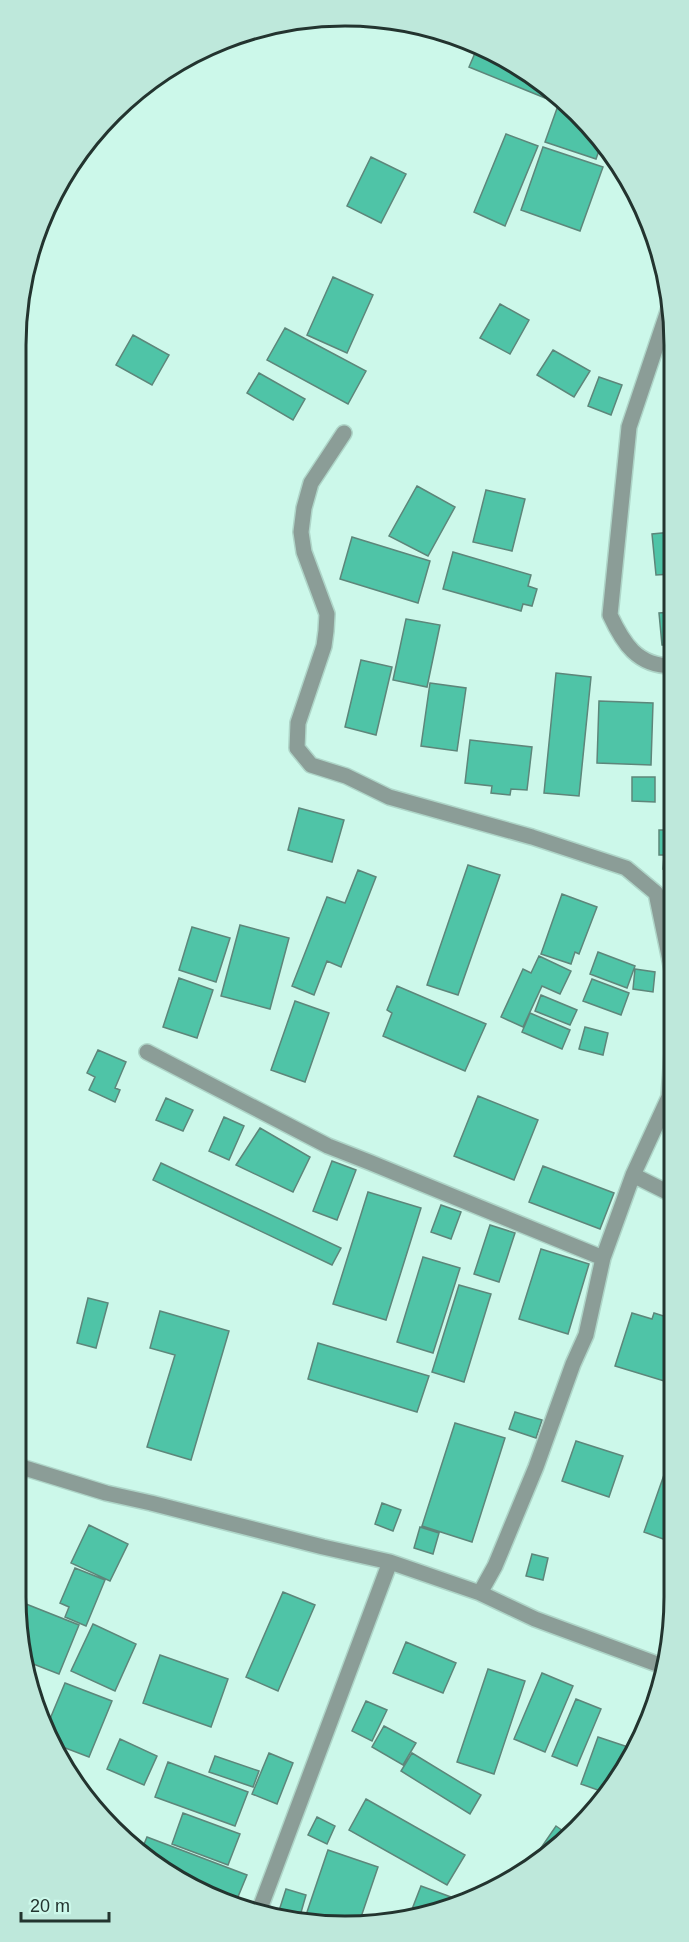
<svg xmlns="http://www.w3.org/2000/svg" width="689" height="1942" font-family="Arial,sans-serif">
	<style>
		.building { fill: #4fc4a7; stroke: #5d867a; stroke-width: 1.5 }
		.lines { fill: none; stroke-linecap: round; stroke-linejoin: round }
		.minor-casing { stroke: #aed5c8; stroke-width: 18 }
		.minor { stroke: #8b9d97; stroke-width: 15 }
		.rim { fill: none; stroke: #23342f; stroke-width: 3 }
	</style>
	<rect width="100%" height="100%" fill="#ccf8ea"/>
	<!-- building -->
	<path class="building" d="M 478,46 L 510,59 L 548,91 L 545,98 L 469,67 Z
		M 560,100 L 592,127 L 602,142 L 596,159 L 545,142 Z
		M 506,134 L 538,146 L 505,226 L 474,212 Z
		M 543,147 L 603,167 L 580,231 L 521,210 Z
		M 371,157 L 406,174 L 381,223 L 347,206 Z
		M 333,277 L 373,295 L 347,353 L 307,335 Z
		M 500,304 L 529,320 L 510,354 L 480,338 Z
		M 285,328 L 366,371 L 348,404 L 267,360 Z
		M 133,335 L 169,355 L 152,385 L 116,365 Z
		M 553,350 L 590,371 L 574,397 L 537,375 Z
		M 259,373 L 305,399 L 293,420 L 247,393 Z
		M 599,377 L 622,385 L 611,415 L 588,406 Z
		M 417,486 L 455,507 L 428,556 L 389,536 Z
		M 486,490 L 525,499 L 512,551 L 473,542 Z
		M 672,532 L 672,574 L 656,575 L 652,534 Z
		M 352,537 L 430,561 L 418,603 L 340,579 Z
		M 453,552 L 531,575 L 528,586 L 537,589 L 532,606 L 523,604 L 521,611 L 443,589 Z
		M 672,612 L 672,645 L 662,645 L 659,613 Z
		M 406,619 L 440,625 L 427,687 L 393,680 Z
		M 361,660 L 392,667 L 376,735 L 345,727 Z
		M 556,673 L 591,677 L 579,796 L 544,793 Z
		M 430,683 L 466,688 L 457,751 L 421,746 Z
		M 599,701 L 653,703 L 651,765 L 597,763 Z
		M 470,740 L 532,747 L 527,790 L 511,789 L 510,795 L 491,793 L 492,786 L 465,783 Z
		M 632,777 L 655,777 L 655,802 L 632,801 Z
		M 299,808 L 344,820 L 332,862 L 288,850 Z
		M 659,830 L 672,830 L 672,897 L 669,897 L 669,870 L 663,869 L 664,855 L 659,855 Z
		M 468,865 L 500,875 L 458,995 L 427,985 Z
		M 358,870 L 376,877 L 341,967 L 327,961 L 314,995 L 292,986 L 327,897 L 345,903 Z
		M 562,894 L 597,907 L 579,954 L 575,952 L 571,964 L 541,954 Z
		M 240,925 L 289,938 L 270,1009 L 221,996 Z
		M 192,927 L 230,938 L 216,982 L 179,970 Z
		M 598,952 L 635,966 L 627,988 L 590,974 Z
		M 539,956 L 571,971 L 560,994 L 542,986 L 523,1027 L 501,1017 L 523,969 L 531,973 Z
		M 635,969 L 655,972 L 653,992 L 633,989 Z
		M 179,978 L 213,990 L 197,1038 L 163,1027 Z
		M 592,979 L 629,993 L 621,1015 L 583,1001 Z
		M 397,986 L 486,1024 L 465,1071 L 383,1036 L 392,1013 L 387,1010 Z
		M 541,995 L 577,1010 L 570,1025 L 535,1011 Z
		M 295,1001 L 329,1013 L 305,1082 L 271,1070 Z
		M 530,1013 L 570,1030 L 562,1049 L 522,1032 Z
		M 585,1027 L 608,1033 L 603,1055 L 579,1049 Z
		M 98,1050 L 126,1062 L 115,1088 L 120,1090 L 115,1102 L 89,1090 L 95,1077 L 87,1073 Z
		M 478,1096 L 538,1120 L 514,1180 L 454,1156 Z
		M 166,1098 L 193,1110 L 183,1131 L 156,1120 Z
		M 224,1117 L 244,1126 L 229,1160 L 209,1151 Z
		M 260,1128 L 310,1157 L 293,1192 L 236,1165 Z
		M 332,1161 L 356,1170 L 337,1220 L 313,1211 Z
		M 161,1163 L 341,1248 L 332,1265 L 153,1180 Z
		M 543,1166 L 614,1193 L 600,1229 L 529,1202 Z
		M 368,1192 L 421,1208 L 386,1320 L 333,1304 Z
		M 441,1205 L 461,1212 L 451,1239 L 431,1232 Z
		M 490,1225 L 515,1233 L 499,1282 L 474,1274 Z
		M 541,1249 L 589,1264 L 568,1334 L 519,1319 Z
		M 423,1257 L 460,1268 L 433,1353 L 397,1342 Z
		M 459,1285 L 491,1294 L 464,1382 L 432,1372 Z
		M 88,1298 L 108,1303 L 96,1348 L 77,1343 Z
		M 160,1311 L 229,1331 L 191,1460 L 147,1447 L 175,1355 L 150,1348 Z
		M 632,1313 L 652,1319 L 654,1313 L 673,1319 L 674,1384 L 615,1366 Z
		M 318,1343 L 429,1376 L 417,1412 L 308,1379 Z
		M 515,1412 L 542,1420 L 536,1438 L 509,1429 Z
		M 455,1423 L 505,1438 L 472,1542 L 422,1526 Z
		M 576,1441 L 623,1456 L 609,1497 L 562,1481 Z
		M 665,1472 L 674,1476 L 674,1543 L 644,1532 Z
		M 382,1503 L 401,1510 L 393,1531 L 375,1524 Z
		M 89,1525 L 128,1544 L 110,1581 L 71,1563 Z
		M 420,1527 L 439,1533 L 433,1554 L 414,1548 Z
		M 532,1554 L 548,1558 L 543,1580 L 526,1576 Z
		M 75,1568 L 105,1580 L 86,1626 L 65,1617 L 69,1607 L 60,1603 Z
		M 283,1592 L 315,1605 L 278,1691 L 246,1677 Z
		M 16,1600 L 79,1625 L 59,1674 L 28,1662 Z
		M 93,1624 L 136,1644 L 115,1691 L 71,1671 Z
		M 406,1642 L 456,1663 L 443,1693 L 393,1673 Z
		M 160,1655 L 228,1679 L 211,1727 L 143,1703 Z
		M 488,1669 L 525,1681 L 494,1774 L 457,1762 Z
		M 542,1673 L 573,1686 L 545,1752 L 514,1739 Z
		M 65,1683 L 112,1701 L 89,1757 L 52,1743 L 45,1731 Z
		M 576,1699 L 601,1709 L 577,1766 L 552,1756 Z
		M 366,1701 L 387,1710 L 372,1741 L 352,1731 Z
		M 384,1726 L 416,1743 L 403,1765 L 372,1747 Z
		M 598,1737 L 628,1747 L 614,1785 L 606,1793 L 581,1784 Z
		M 120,1739 L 157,1756 L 144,1785 L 107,1769 Z
		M 269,1753 L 293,1763 L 277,1804 L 252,1794 Z
		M 412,1753 L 481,1795 L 470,1814 L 401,1771 Z
		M 215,1756 L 259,1771 L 253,1787 L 209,1772 Z
		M 168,1762 L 248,1792 L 235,1826 L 155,1797 Z
		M 366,1799 L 465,1855 L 447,1885 L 349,1830 Z
		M 183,1813 L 240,1834 L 228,1865 L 172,1844 Z
		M 317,1817 L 335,1826 L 327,1844 L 308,1835 Z
		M 556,1826 L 566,1833 L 538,1861 L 534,1858 Z
		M 147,1837 L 247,1875 L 235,1904 L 198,1893 L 142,1849 Z
		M 328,1850 L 378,1867 L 360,1920 L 303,1924 Z
		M 421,1886 L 451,1897 L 446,1908 L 429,1916 L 409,1917 Z
		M 286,1889 L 306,1895 L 298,1923 L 277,1917 Z"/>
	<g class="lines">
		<!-- minor casing -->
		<g class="minor-casing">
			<path id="minor" d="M 671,302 L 629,427 L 610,615 C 623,643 637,666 672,666
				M 344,433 L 311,483 L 304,508 L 301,532 L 304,552 L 327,614 L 326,631 L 324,646 L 298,723 L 297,748 L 311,765 L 346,776 L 389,797 L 532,837 L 626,868 L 656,893 L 673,975
				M 147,1052 L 328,1146 L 369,1162 L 603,1258
				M 633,1175 L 673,1195
				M 15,1465 L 106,1493 L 151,1503 L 323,1547 L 390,1562 L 480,1593 L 535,1619 L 665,1667
				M 480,1593 L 495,1566 L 536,1467 L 573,1364 L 586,1335 L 603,1258 L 633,1175 L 669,1097 L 673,1040
				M 259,1911 L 390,1562"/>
		</g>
		<!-- minor -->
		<use href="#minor" class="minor"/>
	</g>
	<!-- crop -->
	<path d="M0 0H689V1942H0ZM345 26H345A319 319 0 0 1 664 345V1597A319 319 0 0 1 345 1916H345A319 319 0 0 1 26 1597V345A319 319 0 0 1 345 26Z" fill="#bee8db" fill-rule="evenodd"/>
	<path class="rim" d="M345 26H345A319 319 0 0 1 664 345V1597A319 319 0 0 1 345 1916H345A319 319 0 0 1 26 1597V345A319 319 0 0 1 345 26Z"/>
	<!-- scale -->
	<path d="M21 1912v9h88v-9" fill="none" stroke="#23342f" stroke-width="3"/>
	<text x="30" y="1912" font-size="18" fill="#23342f" stroke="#ccf8ea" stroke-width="4.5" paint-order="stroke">20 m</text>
</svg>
